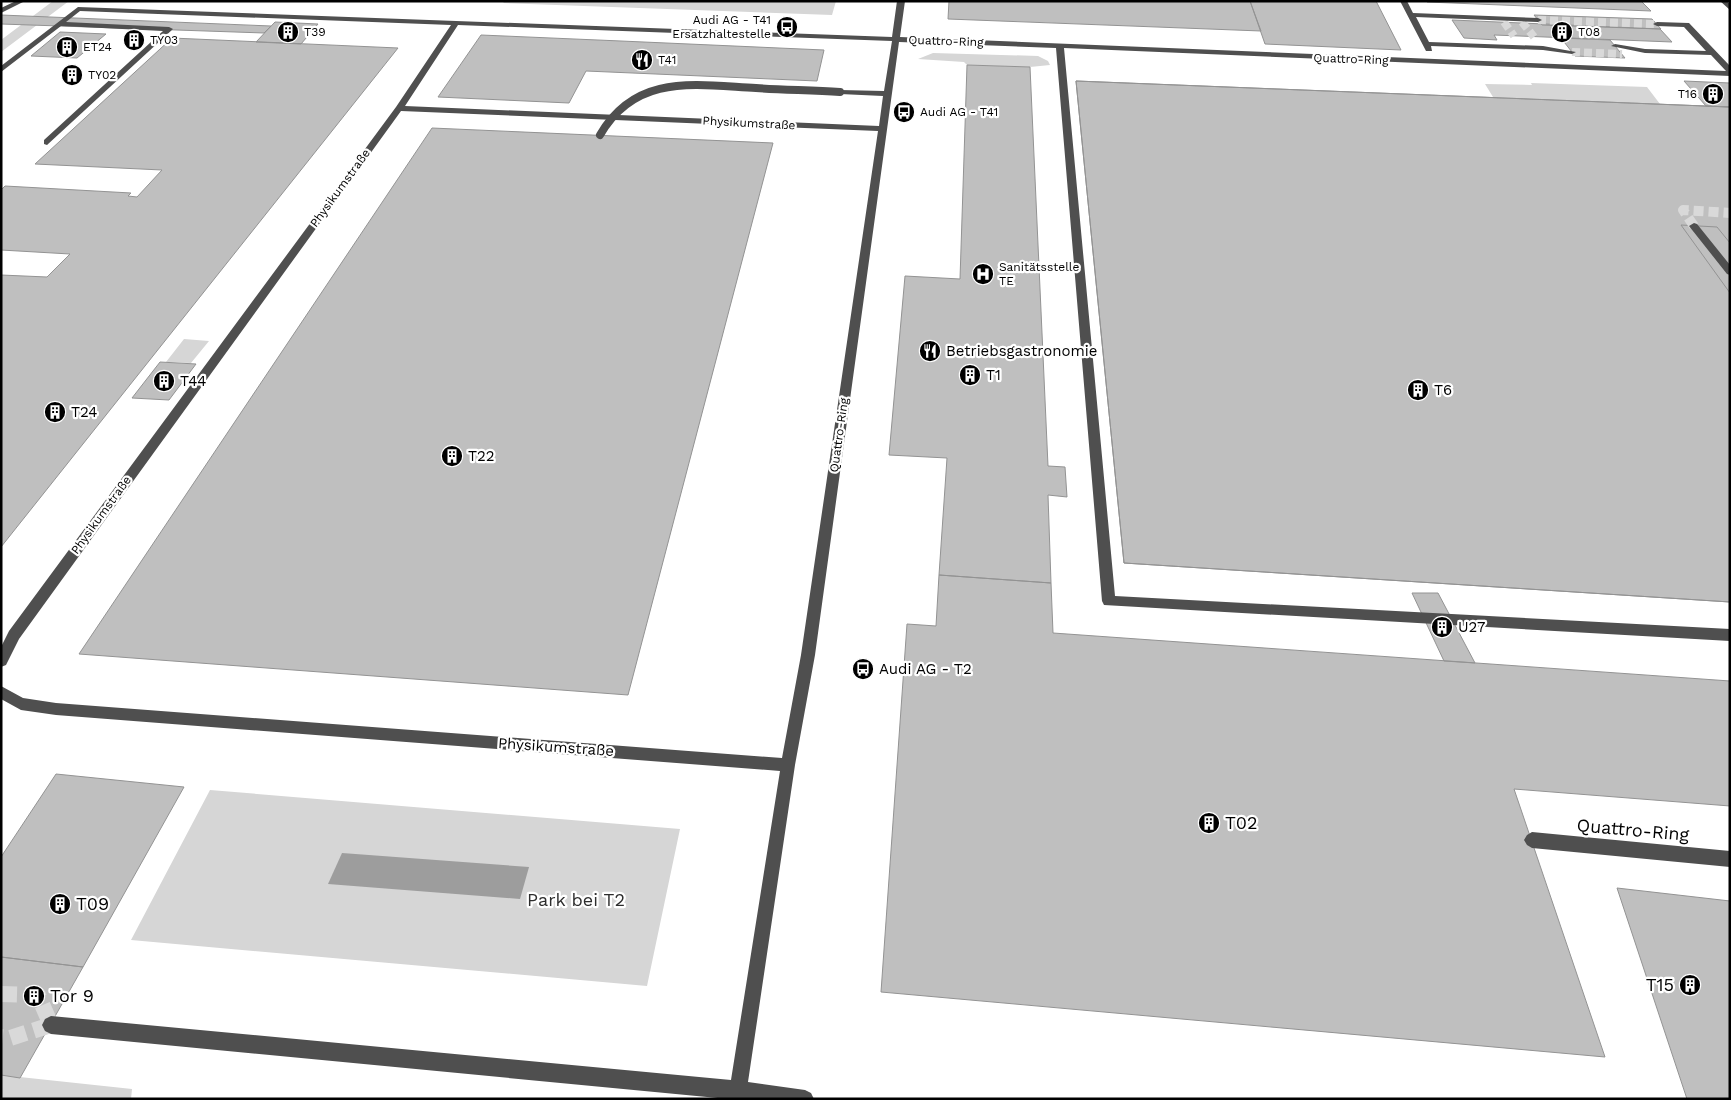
<svg xmlns="http://www.w3.org/2000/svg" width="1731" height="1100" font-family="'Work Sans',sans-serif">
	<style>
		.green { fill: #d6d6d6 }
		.water { fill: #9d9d9d }
		.building { fill: #bfbfbf; stroke: #939393 }
		.lines { fill: none; stroke-linecap: round; stroke-linejoin: round }
		.minor-tunnel-far2 { stroke: #d9d9d9; stroke-width: 8; stroke-dasharray: 8 4; stroke-linecap: butt }
		.minor-tunnel-far1 { stroke: #d9d9d9; stroke-width: 10; stroke-dasharray: 10 5; stroke-linecap: butt }
		.minor-tunnel { stroke: #d9d9d9; stroke-width: 16; stroke-dasharray: 16 8; stroke-linecap: butt }
		.minor { fill: #4f4f4f; fill-rule: evenodd }
		.minor-bridge { stroke: #4f4f4f; stroke-width: 8 }
		.labels { text-anchor: middle; stroke-width: 4.5; stroke-linejoin: round; paint-order: stroke }
		.far-poi-label { font-size: 12px; fill: #000; stroke: #fff; text-anchor: start }
		.far-street-label { font-size: 12px; fill: #000; stroke: #fff }
		.poi-label { font-size: 15px; fill: #000; stroke: #fff; text-anchor: start }
		.street-label { font-size: 15px; fill: #000; stroke: #fff }
		.near-poi-label { font-size: 18px; fill: #000; stroke: #fff; text-anchor: start }
		.near-street-label { font-size: 18px; fill: #000; stroke: #fff }
		.near-park-label { font-size: 18px; fill: #2d2d2d; stroke: #fff }
	</style>
	<rect width="100%" height="100%" fill="#fff"/>
	<!-- green -->
	<path class="green" d="M 53,1 L 69,1 L 1,52 L 1,40 Z
		M 505,1 L 836,1 L 832,15 L 503,3 Z
		M 933,53 L 1038,56 L 1048,61 L 1050,65 L 1030,67 L 967,65 L 964,62 L 918,59 Z
		M 1531,83 L 1647,87 L 1660,104 L 1493,97 L 1485,84 L 1532,85 Z
		M 184,339 L 209,341 L 191,363 L 166,362 Z
		M 210,790 L 680,829 L 647,986 L 131,940 Z
		M 1,1075 L 132,1089 L 131,1099 L 1,1099 Z"/>
	<!-- water -->
	<path class="water" d="M 342,853 L 529,867 L 520,899 L 328,884 Z"/>
	<!-- building -->
	<path class="building" d="M 949,1 L 1250,1 L 1261,31 L 948,19 Z
		M 1250,1 L 1376,1 L 1401,50 L 1265,44 Z
		M 1427,1 L 1641,1 L 1651,11 L 1427,2 Z
		M 1,15 L 271,26 L 264,33 L 1,24 Z
		M 1534,15 L 1652,19 L 1661,29 L 1542,25 Z
		M 1452,20 L 1660,29 L 1672,42 L 1494,35 L 1497,40 L 1464,38 Z
		M 275,22 L 318,24 L 301,44 L 256,42 Z
		M 60,32 L 106,34 L 77,58 L 31,56 Z
		M 481,35 L 621,41 L 824,50 L 817,81 L 586,71 L 569,103 L 438,97 Z
		M 130,37 L 143,38 L 137,43 L 125,42 Z
		M 172,38 L 398,48 L 1,547 L 1,275 L 47,277 L 70,254 L 1,250 L 1,190 L 5,186 L 131,193 L 128,196 L 137,197 L 162,170 L 35,164 Z
		M 1561,38 L 1610,40 L 1625,58 L 1575,56 Z
		M 967,65 L 1030,67 L 1048,466 L 1065,467 L 1067,497 L 1048,495 L 1051,583 L 939,575 L 947,458 L 889,455 L 905,276 L 960,279 Z
		M 1076,81 L 1730,107 L 1730,243 L 1717,227 L 1681,225 L 1730,293 L 1730,602 L 1124,563 Z
		M 1076,81 L 1730,107 L 1730,602 L 1124,563 Z
		M 1684,81 L 1730,83 L 1730,107 L 1706,106 Z
		M 432,128 L 773,143 L 628,695 L 79,654 Z
		M 160,362 L 196,364 L 169,400 L 132,398 Z
		M 939,575 L 1051,583 L 1053,633 L 1730,681 L 1730,806 L 1514,789 L 1605,1057 L 881,992 L 907,624 L 936,626 Z
		M 1412,593 L 1438,593 L 1475,663 L 1444,661 Z
		M 56,774 L 184,787 L 83,967 L 1,957 L 1,857 Z
		M 1617,888 L 1730,901 L 1730,1099 L 1687,1099 Z
		M 1,957 L 83,967 L 20,1078 L 1,1075 Z"/>
	<g class="lines">
		<!-- minor-tunnel-far2 -->
		<path class="minor-tunnel-far2" d="M 1538,20 L 1657,24
			M 1504,22 L 1514,36
			M 1522,22 L 1534,37
			M 1572,52 L 1622,54"/>
		<!-- minor-tunnel-far1 -->
		<path class="minor-tunnel-far1" d="M 1694,226 L 1683,210 L 1730,213"/>
		<!-- minor-tunnel -->
		<path class="minor-tunnel" d="M 1,994 L 38,995 L 51,1025 L 10,1038 L 1,1037"/>
		<!-- minor -->
		<path class="minor" d="M 16,1 L 25,1 L 1,13 L 1,8 Z
			M 897,1 L 905,1 L 900,37 L 1726,71 L 1711,55 L 1645,53 L 1611,46 L 1615,44 L 1645,49 L 1706,51 L 1684,27 L 1657,26 L 1653,24 L 1657,22 L 1689,23 L 1730,66 L 1730,76 L 1064,48 L 1115,596 L 1730,629 L 1730,641 L 1104,605 L 1102,601 L 1056,48 L 899,42 L 815,655 L 795,765 L 748,1082 L 805,1090 L 811,1093 L 814,1099 L 728,1099 L 51,1034 L 45,1031 L 42,1025 L 45,1019 L 51,1016 L 731,1080 L 780,771 L 56,715 L 21,710 L 1,699 L 1,686 L 23,698 L 56,703 L 782,758 L 801,655 L 878,131 L 401,111 L 19,639 L 6,665 L 1,667 L 1,647 L 9,631 L 396,107 L 451,25 L 80,11 L 66,22 L 169,27 L 173,29 L 47,145 L 44,144 L 44,140 L 163,31 L 61,26 L 1,72 L 1,66 L 78,7 L 892,37 ZM 458,25 L 892,41 L 884,91 L 840,90 L 836,92 L 840,94 L 883,96 L 879,126 L 405,106 Z
			M 1400,1 L 1407,1 L 1413,13 L 1538,18 L 1542,20 L 1538,22 L 1416,17 L 1429,42 L 1543,46 L 1576,52 L 1572,54 L 1543,50 L 1431,46 L 1432,51 L 1426,51 Z
			M 1720,1 L 1727,1 L 1730,4 L 1730,10 Z
			M 1694,223 L 1697,224 L 1730,265 L 1730,275 L 1727,274 L 1689,226 Z
			M 1532,832 L 1730,851 L 1730,867 L 1532,848 L 1527,845 L 1524,840 L 1527,835 Z"/>
		<!-- minor-bridge -->
		<path class="minor-bridge" d="M 600,135 C 636,73 695,85 756,88 C 784,90 812,90 840,92"/>
	</g>
	<!-- icons -->
	<defs>
		<g id="bus-disc" transform="scale(1.125)"><circle r="9.5" fill="#000" stroke="#fff"/><path d="M-5-6H5V4H4V6H2V4H-2V6H-4V4H-5ZM-3.5-4V0h7V-4ZM-3.5 1.2v1.5H-2V1.2ZM2 1.2v1.5H3.5V1.2Z" fill="#fff"/></g>
		<g id="building-disc" transform="scale(1.125)"><circle r="9.5" fill="#000" stroke="#fff"/><path d="M-4-6H4V6H1V3H-1V6H-4ZM-2.5-4.3h1.7v1.8h-1.7ZM.8-4.3h1.7v1.8H.8ZM-2.5-1h1.7V.8h-1.7ZM.8-1h1.7V.8H.8Z" fill="#fff"/></g>
		<g id="restaurant-disc" transform="scale(1.125)"><circle r="9.5" fill="#000" stroke="#fff"/><path d="M-5-6h1v4h1v-4h1v4h1v-4h1v5L-1.5 .5V6h-2V.5L-5-1ZM5-6V6H3V1.5H1.5Q1.5-4 5-6Z" fill="#fff"/></g>
		<g id="hospital-disc" transform="scale(1.125)"><circle r="9.5" fill="#000" stroke="#fff"/><path d="M-5-5h3v3.5h4V-5h3V5h-3V1.5h-4V5h-3Z" fill="#fff"/></g>
	</defs>
	<g fill-rule="evenodd">
		<use href="#bus-disc" x="787" y="27"/>
		<use href="#building-disc" x="288" y="32"/>
		<use href="#building-disc" x="1562" y="32"/>
		<use href="#building-disc" x="134" y="40"/>
		<use href="#building-disc" x="67" y="47"/>
		<use href="#restaurant-disc" x="642" y="60"/>
		<use href="#building-disc" x="72" y="75"/>
		<use href="#building-disc" x="1713" y="94"/>
		<use href="#bus-disc" x="904" y="112"/>
		<use href="#hospital-disc" x="983" y="274"/>
		<use href="#restaurant-disc" x="930" y="351"/>
		<use href="#building-disc" x="970" y="375"/>
		<use href="#building-disc" x="164" y="381"/>
		<use href="#building-disc" x="1418" y="390"/>
		<use href="#building-disc" x="55" y="412"/>
		<use href="#building-disc" x="452" y="456"/>
		<use href="#building-disc" x="1442" y="627"/>
		<use href="#bus-disc" x="863" y="669"/>
		<use href="#building-disc" x="1209" y="823"/>
		<use href="#building-disc" x="60" y="904"/>
		<use href="#building-disc" x="1690" y="985"/>
		<use href="#building-disc" x="34" y="996"/>
	</g>
	<g class="labels">
		<!-- far-poi labels -->
		<g class="far-poi-label">
			<text x="771" y="24" text-anchor="end">Audi AG - T41<tspan x="771" dy="14">Ersatzhaltestelle</tspan></text>
			<text x="304" y="36">T39</text>
			<text x="1578" y="36">T08</text>
			<text x="150" y="44">TY03</text>
			<text x="83" y="51">ET24</text>
			<text x="658" y="64">T41</text>
			<text x="88" y="79">TY02</text>
			<text x="1697" y="98" text-anchor="end">T16</text>
			<text x="920" y="116">Audi AG - T41</text>
			<text x="999" y="271">Sanitätsstelle<tspan x="999" dy="14">TE</tspan></text>
		</g>
		<!-- far-street labels -->
		<g class="far-street-label">
			<text transform="translate(946 41) rotate(2)" y="4">Quattro-Ring</text>
			<text transform="translate(1351 59) rotate(2)" y="4">Quattro-Ring</text>
			<text transform="translate(749 123) rotate(3)" y="4">Physikumstraße</text>
			<text transform="translate(340 188) rotate(-54)" y="4">Physikumstraße</text>
			<text transform="translate(839 435) rotate(-82)" y="4">Quattro-Ring</text>
			<text transform="translate(101 515) rotate(-54)" y="4">Physikumstraße</text>
		</g>
		<!-- poi labels -->
		<g class="poi-label">
			<text x="946" y="356">Betriebsgastronomie</text>
			<text x="986" y="380">T1</text>
			<text x="180" y="386">T44</text>
			<text x="1434" y="395">T6</text>
			<text x="71" y="417">T24</text>
			<text x="468" y="461">T22</text>
			<text x="1458" y="632">U27</text>
			<text x="879" y="674">Audi AG - T2</text>
		</g>
		<!-- street labels -->
		<g class="street-label">
			<text transform="translate(556 747) rotate(4)" y="5">Physikumstraße</text>
		</g>
		<!-- near-poi labels -->
		<g class="near-poi-label">
			<text x="1225" y="829">T02</text>
			<text x="76" y="910">T09</text>
			<text x="1674" y="991" text-anchor="end">T15</text>
			<text x="50" y="1002">Tor 9</text>
		</g>
		<!-- near-street labels -->
		<g class="near-street-label">
			<text transform="translate(1633 830) rotate(5)" y="6">Quattro-Ring</text>
		</g>
		<!-- near-park labels -->
		<g class="near-park-label">
			<text x="576" y="906">Park bei T2</text>
		</g>
	</g>
	<!-- border -->
	<rect width="1731" height="1100" fill="none" stroke="#000000" stroke-width="5"/>
</svg>
